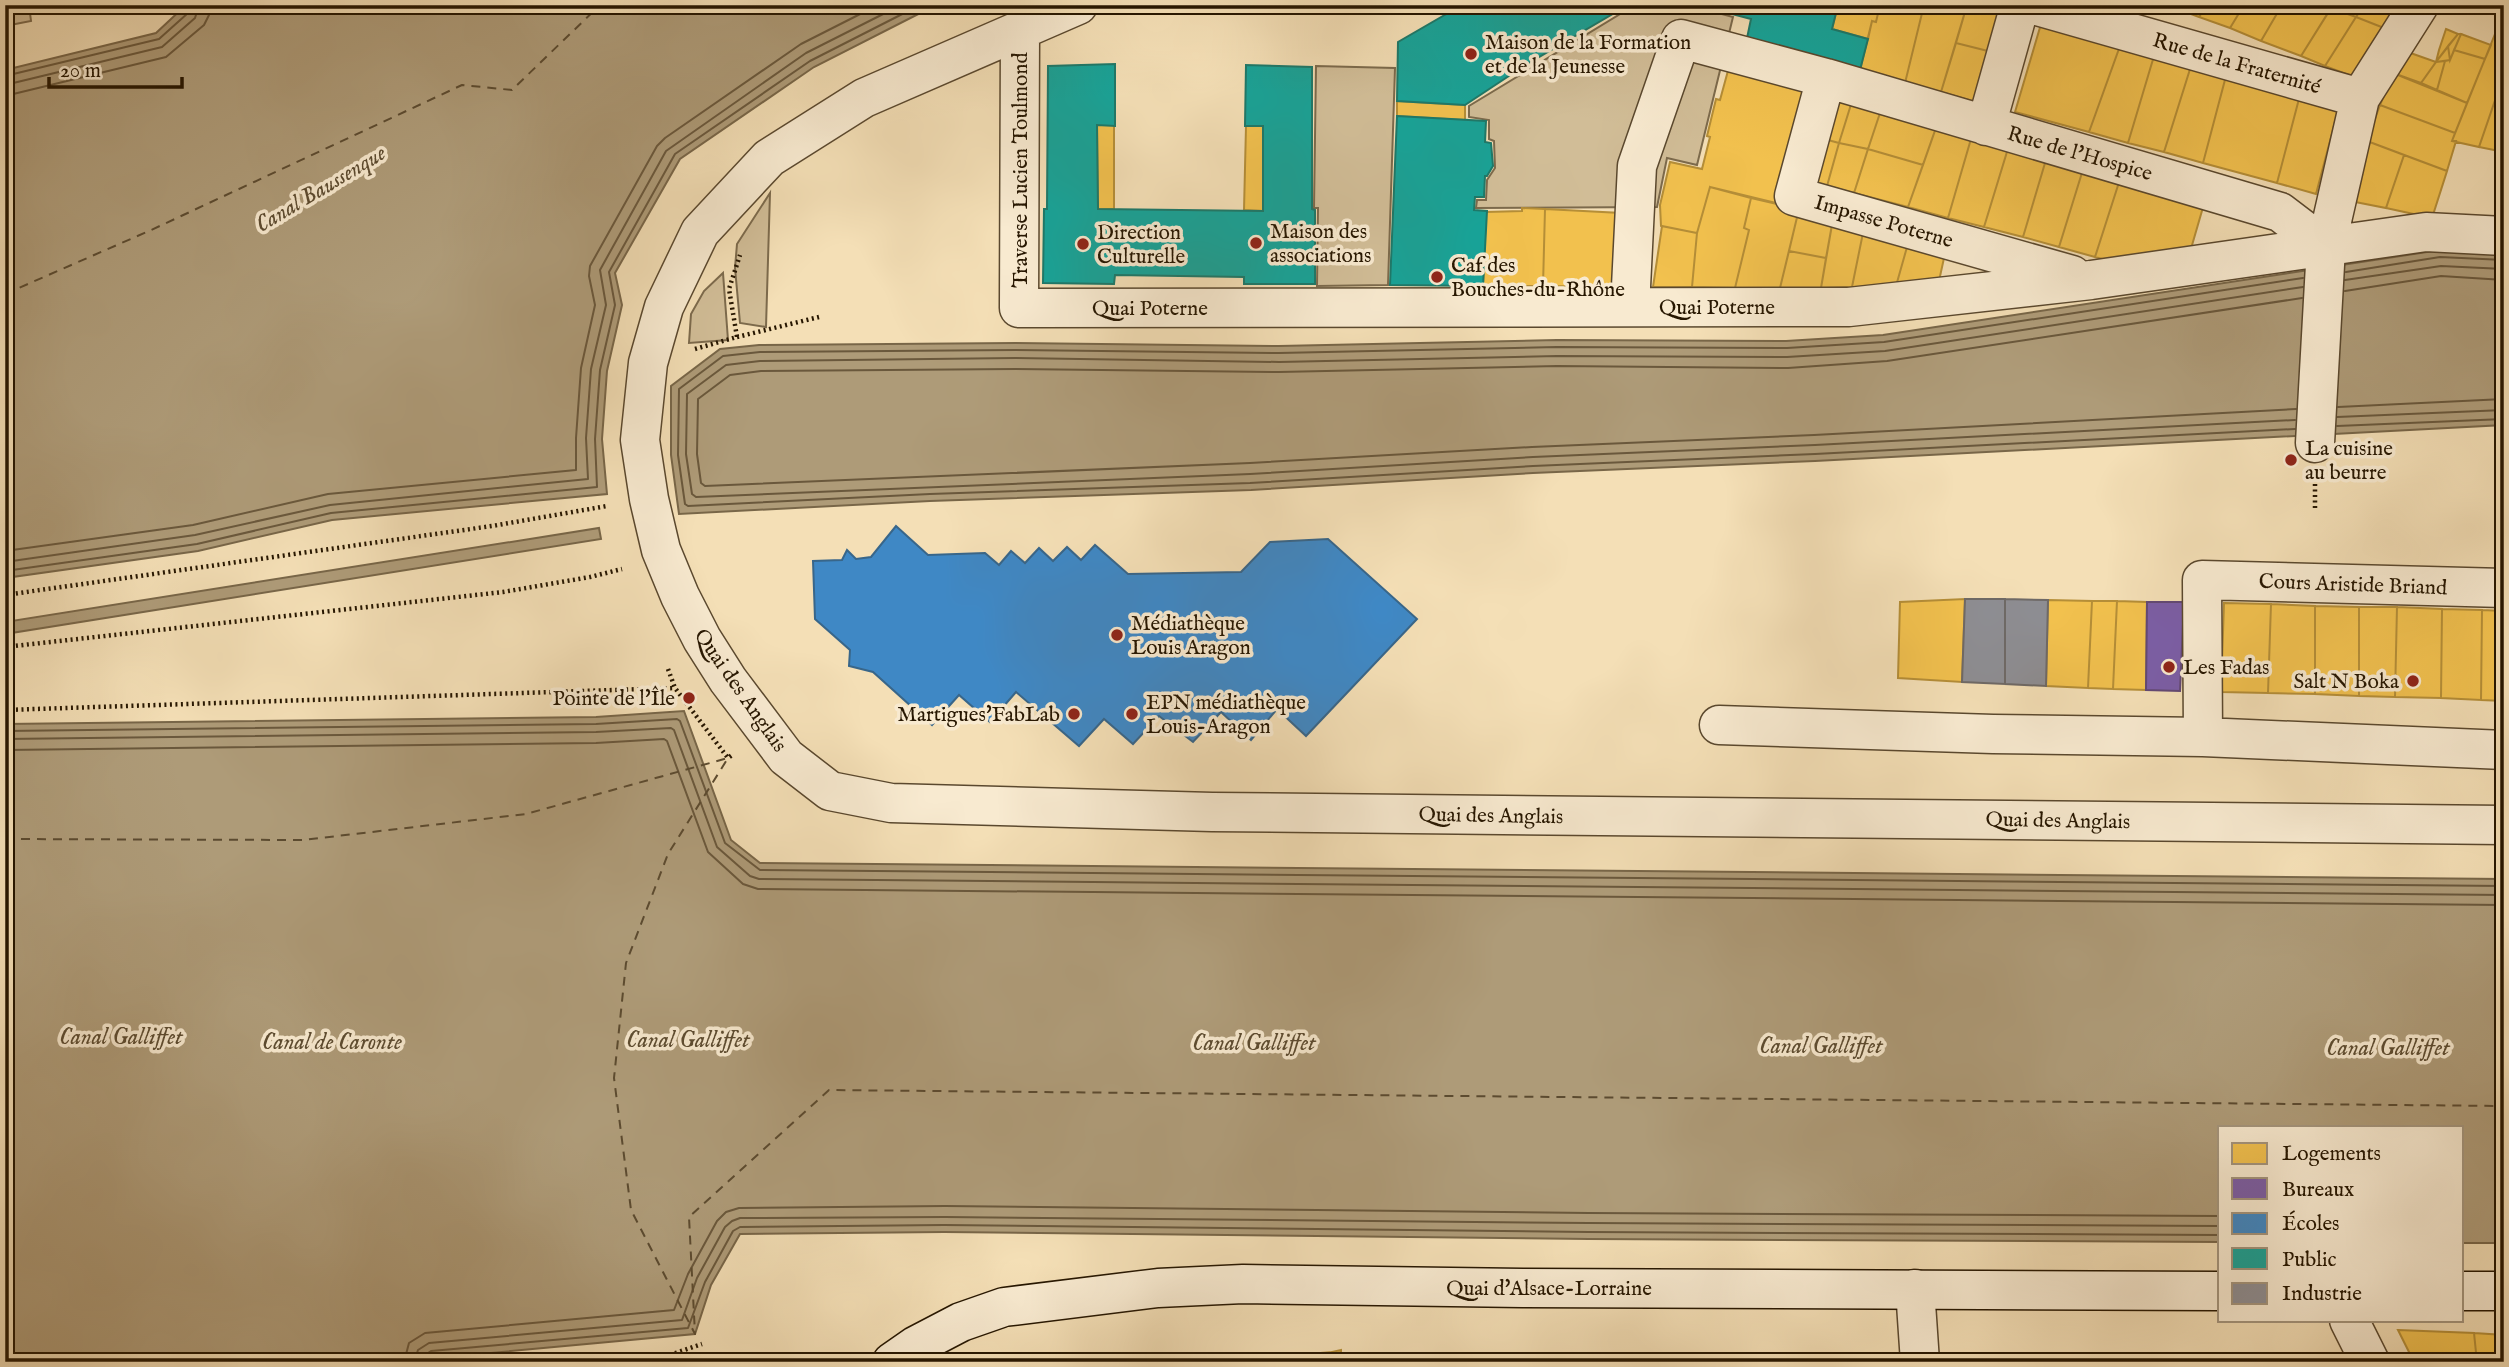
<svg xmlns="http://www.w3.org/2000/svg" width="2509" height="1367" font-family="'IM FELL English',serif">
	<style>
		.green { fill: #d1bd97; stroke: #7c6a4c; stroke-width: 2 }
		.water { fill: #ae9b78; stroke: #786648; stroke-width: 2 }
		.homes { fill: #f2c14e; stroke: #b58e37; stroke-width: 2 }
		.offices { fill: #7b5ea7; stroke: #624875; stroke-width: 2 }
		.schools { fill: #3f88c5; stroke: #38668a; stroke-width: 2 }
		.public { fill: #17a398; stroke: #1c796a; stroke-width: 2 }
		.industry { fill: #8d8d92; stroke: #6e6966; stroke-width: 2 }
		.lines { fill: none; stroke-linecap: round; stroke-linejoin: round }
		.shore { stroke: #6a583c; stroke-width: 2 }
		.ferry { stroke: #5c4b30; stroke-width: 2; stroke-dasharray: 9 7; stroke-linecap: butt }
		.street-casing { stroke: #5a482e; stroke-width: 41 }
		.secondary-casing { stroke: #261600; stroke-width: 41 }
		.path { stroke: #261600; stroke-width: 4.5; stroke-dasharray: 2 3.5; stroke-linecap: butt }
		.street { stroke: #f8ead0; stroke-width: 38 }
		.secondary { stroke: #f8ead0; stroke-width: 38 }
		.poi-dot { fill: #8f2418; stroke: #f8ead0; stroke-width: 2.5 }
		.labels { text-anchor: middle; stroke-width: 7; stroke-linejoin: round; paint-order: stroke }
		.poi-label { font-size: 21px; fill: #261600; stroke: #f8ead0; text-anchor: start }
		.street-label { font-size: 21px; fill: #261600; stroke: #f8ead0 }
		.water-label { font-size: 23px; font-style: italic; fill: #5c4b30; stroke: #f8ead0 }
	</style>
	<rect width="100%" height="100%" fill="#f4dfb6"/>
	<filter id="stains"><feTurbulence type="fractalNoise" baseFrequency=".00286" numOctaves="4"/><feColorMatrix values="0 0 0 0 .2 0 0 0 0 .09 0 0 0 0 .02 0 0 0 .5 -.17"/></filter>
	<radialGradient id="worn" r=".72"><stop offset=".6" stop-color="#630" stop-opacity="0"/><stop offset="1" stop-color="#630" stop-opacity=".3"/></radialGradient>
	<!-- green -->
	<path class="green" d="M 5,5 L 29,5 L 31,21 L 5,26 Z
		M 1635,5 L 1688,5 L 1733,17 L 1697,165 L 1667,158 L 1657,207 L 1476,208 L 1477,200 L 1486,200 L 1487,180 L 1495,168 L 1494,141 L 1489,139 L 1489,120 L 1469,117 L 1469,106 Z
		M 1316,66 L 1395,68 L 1388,285 L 1317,286 L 1318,208 L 1314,208 Z
		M 770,193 L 766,327 L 740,323 L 735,268 L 737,244 Z
		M 723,273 L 728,340 L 689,343 L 691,314 L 704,291 Z"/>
	<!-- water -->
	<path class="water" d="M 186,5 L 936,5 L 814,67 L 680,159 L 615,273 L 622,305 L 607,371 L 602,439 L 607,494 L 332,520 L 198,551 L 5,578 L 5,70 L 156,33 Z
		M 2440,250 L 2504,254 L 2504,425 L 1815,461 L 1533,473 L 1251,490 L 930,501 L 679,514 L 671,455 L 671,386 L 720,349 L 759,345 L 1015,343 L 1279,346 L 1557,340 L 1786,341 L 1883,335 Z
		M 599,528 L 601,539 L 5,634 L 5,622 Z
		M 684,711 L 731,840 L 760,863 L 2504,879 L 2504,1243 L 2462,1243 L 2462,1127 L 2220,1127 L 2220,1242 L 1589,1239 L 944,1232 L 740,1234 L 711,1285 L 695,1334 L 393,1362 L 5,1362 L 5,724 L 596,717 Z"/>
	<!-- homes -->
	<path class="homes" d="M 1838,5 L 1880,5 L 1876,22 L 1872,21 L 1868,39 L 1832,29 Z
		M 1880,5 L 1924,5 L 1905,83 L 1860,70 L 1872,21 L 1876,22 Z
		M 1924,5 L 1967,5 L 1941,92 L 1905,83 Z
		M 1967,5 L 2008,16 L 1996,53 L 1956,43 Z
		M 2167,5 L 2207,5 L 2199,17 Z
		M 2207,5 L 2244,5 L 2230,28 L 2199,17 Z
		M 2244,5 L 2282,5 L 2261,41 L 2230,28 Z
		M 2282,5 L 2316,5 L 2328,13 L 2301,56 L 2261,41 Z
		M 2316,5 L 2332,5 L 2328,13 Z
		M 2332,5 L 2364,5 L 2356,17 L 2331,8 Z
		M 2364,5 L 2399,5 L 2384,28 L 2356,17 Z
		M 2331,8 L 2356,17 L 2325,66 L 2301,56 Z
		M 2503,14 L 2504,74 L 2479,147 L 2452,141 Z
		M 2356,17 L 2384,28 L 2354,77 L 2325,66 Z
		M 2041,24 L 2120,46 L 2089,132 L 2015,112 Z
		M 2446,29 L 2458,34 L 2436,62 L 2439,50 Z
		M 2458,34 L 2461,34 L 2450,60 L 2448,46 Z
		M 2461,34 L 2491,45 L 2485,59 L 2454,50 Z
		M 1956,43 L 1996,53 L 1983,104 L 1941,92 Z
		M 2120,46 L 2154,56 L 2128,143 L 2089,132 Z
		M 2448,46 L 2450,60 L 2436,62 Z
		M 2402,50 L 2436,62 L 2421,83 L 2393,73 Z
		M 2454,50 L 2485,59 L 2467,103 L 2437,90 L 2445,61 L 2450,60 Z
		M 2154,56 L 2191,66 L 2164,152 L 2128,143 Z
		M 2445,61 L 2437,90 L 2421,83 L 2436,62 Z
		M 2191,66 L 2226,76 L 2203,163 L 2164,152 Z
		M 1729,67 L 1805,90 L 1776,203 L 1710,187 L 1697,233 L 1661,226 L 1660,205 L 1670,162 L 1702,169 L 1710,137 L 1707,136 L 1716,99 L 1720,100 Z
		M 2393,73 L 2467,103 L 2455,133 L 2380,105 Z
		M 2504,74 L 2504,152 L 2479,147 Z
		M 2226,76 L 2300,95 L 2277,183 L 2203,163 Z
		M 1825,91 L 1853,98 L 1839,143 L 1813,136 Z
		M 2300,95 L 2339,107 L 2316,194 L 2277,183 Z
		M 1853,98 L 1882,107 L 1868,149 L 1839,143 Z
		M 1397,101 L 1465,105 L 1465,120 L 1397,116 Z
		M 2380,105 L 2455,133 L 2452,141 L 2456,141 L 2447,171 L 2367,141 Z
		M 1882,107 L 1938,122 L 1923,165 L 1868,149 Z
		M 1938,122 L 1973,132 L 1948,218 L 1908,207 Z
		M 1097,125 L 1114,125 L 1114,209 L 1098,209 Z
		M 1246,126 L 1263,126 L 1263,211 L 1244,210 Z
		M 1973,132 L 2010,142 L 1984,227 L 1948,218 Z
		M 1813,136 L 1839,143 L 1827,186 L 1802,180 Z
		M 2367,141 L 2404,155 L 2386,208 L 2345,200 Z
		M 2010,142 L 2048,153 L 2023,237 L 1984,227 Z
		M 1839,143 L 1868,149 L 1854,193 L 1827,186 Z
		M 1868,149 L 1923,165 L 1908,207 L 1854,193 Z
		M 2048,153 L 2085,163 L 2059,247 L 2023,237 Z
		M 2404,155 L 2447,171 L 2432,218 L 2386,208 Z
		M 2085,163 L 2122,173 L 2095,257 L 2059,247 Z
		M 2122,173 L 2206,197 L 2188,259 L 2135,268 L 2095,257 Z
		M 1710,187 L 1751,198 L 1744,228 L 1749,230 L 1735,288 L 1692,287 L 1697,233 Z
		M 1751,198 L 1799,209 L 1780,288 L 1735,288 L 1749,230 L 1744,228 Z
		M 1522,208 L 1545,209 L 1543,286 L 1483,286 L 1486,212 L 1522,211 Z
		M 1545,209 L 1621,213 L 1617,287 L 1543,286 Z
		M 1799,209 L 1833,219 L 1826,258 L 1789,251 Z
		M 1833,219 L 1864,228 L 1852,287 L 1821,288 Z
		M 1662,226 L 1697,233 L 1692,287 L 1653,287 Z
		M 1864,228 L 1909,240 L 1896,286 L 1852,287 Z
		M 1909,240 L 1946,249 L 1937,290 L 1896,286 Z
		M 1789,251 L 1826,258 L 1821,288 L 1780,288 Z
		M 1965,599 L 1962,682 L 1898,678 L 1900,602 Z
		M 2048,600 L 2092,601 L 2088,688 L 2046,686 Z
		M 2092,601 L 2117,601 L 2113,689 L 2088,688 Z
		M 2117,601 L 2147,602 L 2146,690 L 2113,689 Z
		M 2224,603 L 2271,604 L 2268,693 L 2221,692 Z
		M 2271,604 L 2315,606 L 2315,694 L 2268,693 Z
		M 2315,606 L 2359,607 L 2359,696 L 2315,694 Z
		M 2359,607 L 2397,607 L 2395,697 L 2359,696 Z
		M 2397,607 L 2442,609 L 2441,698 L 2395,697 Z
		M 2442,609 L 2482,610 L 2481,700 L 2441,698 Z
		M 2482,610 L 2504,611 L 2504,701 L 2481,700 Z
		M 2398,1330 L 2474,1333 L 2477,1362 L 2414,1362 Z
		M 2474,1333 L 2504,1335 L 2504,1362 L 2477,1362 Z
		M 1341,1350 L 1341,1362 L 1334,1362 L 1332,1352 Z
		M 1332,1352 L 1334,1362 L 1224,1362 L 1270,1357 Z
		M 1346,1354 L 1587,1355 L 1588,1362 L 1346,1362 Z
		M 1587,1355 L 1596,1355 L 1596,1362 L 1588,1362 Z
		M 1596,1355 L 1607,1355 L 1609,1362 L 1596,1362 Z
		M 1607,1355 L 1618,1356 L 1618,1362 L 1609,1362 Z
		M 1618,1356 L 1810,1359 L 1810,1362 L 1618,1362 Z
		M 1810,1359 L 1896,1360 L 1896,1362 L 1810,1362 Z"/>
	<!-- offices -->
	<path class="offices" d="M 2147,602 L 2184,602 L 2180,691 L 2146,690 Z
		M 1989,1360 L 2115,1362 L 1989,1362 Z"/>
	<!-- schools -->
	<path class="schools" d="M 896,526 L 928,555 L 985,553 L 999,565 L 1011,551 L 1025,563 L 1039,548 L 1053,561 L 1067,547 L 1081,560 L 1095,545 L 1128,574 L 1241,572 L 1270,542 L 1328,539 L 1417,619 L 1306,736 L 1277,709 L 1251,740 L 1221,712 L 1193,742 L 1159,716 L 1133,744 L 1104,719 L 1079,746 L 1016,692 L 990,722 L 959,695 L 932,725 L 873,672 L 849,666 L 850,650 L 815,619 L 813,561 L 842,560 L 847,550 L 856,559 L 871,557 Z"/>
	<!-- public -->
	<path class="public" d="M 1462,5 L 1628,5 L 1524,66 L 1465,105 L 1397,101 L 1398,42 Z
		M 1698,5 L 1838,5 L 1832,29 L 1868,39 L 1860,70 L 1746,43 L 1751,19 Z
		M 1115,64 L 1115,126 L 1097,125 L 1098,209 L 1263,211 L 1263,126 L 1245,126 L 1246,65 L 1312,67 L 1312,209 L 1315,210 L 1315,284 L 1244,284 L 1244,277 L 1115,275 L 1114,284 L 1043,283 L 1044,209 L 1047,209 L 1048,66 Z
		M 1397,116 L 1486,121 L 1485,142 L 1491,143 L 1493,166 L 1487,176 L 1485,176 L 1484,197 L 1475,197 L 1474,210 L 1487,211 L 1483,286 L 1390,285 Z"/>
	<!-- industry -->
	<path class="industry" d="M 1965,599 L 2005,599 L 2005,684 L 1962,682 Z
		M 2005,599 L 2048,600 L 2046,686 L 2005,684 Z"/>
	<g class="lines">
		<!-- shore -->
		<path class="shore" d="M 5,76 L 159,39 L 188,13 L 190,5
			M 5,85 L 162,47 L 195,18 L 199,5
			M 5,96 L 166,57 L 204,25 L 209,15 L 210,5
			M 2346,272 L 2440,257 L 2504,260
			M 2345,280 L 2441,266 L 2504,269
			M 2345,291 L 2441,276 L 2504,280
			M 2338,407 L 2504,399
			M 2296,409 L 1814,435 L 1532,447 L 1250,463 L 705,486 L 701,483 L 697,454 L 698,399 L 730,375 L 761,371 L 1015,369 L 1279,372 L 1557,366 L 1788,368 L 1887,361 L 2302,298
			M 2337,417 L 2504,410
			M 2295,420 L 1815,445 L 1533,457 L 1250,474 L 696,497 L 692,494 L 686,454 L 687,394 L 726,365 L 760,361 L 1015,358 L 1279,362 L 1557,356 L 1787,357 L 1885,351 L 2303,287
			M 2337,426 L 2504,419
			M 2295,429 L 1815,454 L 1533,466 L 1250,483 L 930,494 L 688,506 L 685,504 L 678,455 L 679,389 L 723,356 L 760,352 L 1015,350 L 1279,353 L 1557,347 L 1787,348 L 1884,342 L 2303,278
			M 5,551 L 193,525 L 328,494 L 576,470 L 576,438 L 581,368 L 595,305 L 589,276 L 590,266 L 657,146 L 665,138 L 801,44 L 878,5
			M 5,562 L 195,535 L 330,505 L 588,479 L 586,438 L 591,369 L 606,305 L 600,270 L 666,151 L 806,53 L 901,5
			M 5,571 L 197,544 L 331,513 L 597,487 L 595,439 L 600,370 L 615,305 L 609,272 L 675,154 L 810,61 L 920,5
			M 5,731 L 596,724 L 677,719 L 680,721 L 725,843 L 760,870 L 2504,886
			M 5,739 L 596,732 L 671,728 L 674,730 L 717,847 L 750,876 L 759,879 L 2504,895
			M 5,750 L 596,743 L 664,739 L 667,741 L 708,852 L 743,884 L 758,889 L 2504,905
			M 404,1362 L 409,1343 L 425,1333 L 674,1310 L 688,1274 L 717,1221 L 726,1212 L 739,1208 L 945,1206 L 1589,1213 L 2220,1216
			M 414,1362 L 418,1350 L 429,1343 L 682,1320 L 697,1278 L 725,1227 L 732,1221 L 740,1218 L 945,1217 L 1589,1223 L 2220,1226
			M 423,1362 L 425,1355 L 431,1351 L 688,1328 L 705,1282 L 733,1231 L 740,1227 L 944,1225 L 1589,1232 L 2220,1235"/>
		<!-- ferry -->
		<path class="ferry" d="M 5,294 L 149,231 L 462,85 L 512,90 L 600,5
			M 5,839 L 303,840 L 526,814 L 728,758 L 668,854 L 626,963 L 614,1078 L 631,1210 L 695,1334 L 689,1217 L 829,1090 L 2504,1106"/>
		<!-- street casing -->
		<g class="street-casing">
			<path id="street" d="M 1078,5 L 864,98 L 769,158 L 700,232 L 664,307 L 648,363 L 640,440 L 649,499 L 661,550 L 680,596 L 702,639 L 728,680 L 786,757 L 830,791 L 891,803 L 1212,812 L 2504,825
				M 2034,5 L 2360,98
				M 1020,31 L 1019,308 L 1849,307 L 2091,280 L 2426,232 L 2504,236
				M 1826,78 L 1794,196 L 2072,275
				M 1986,126 L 2020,5
				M 1630,307 L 1637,166 L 1681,39 L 1826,78 L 2280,212 L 2326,247
				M 2315,443 L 2326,247 L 2360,98 L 2419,5
				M 1719,725 L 1993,734 L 2203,737 L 2504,750
				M 2203,737 L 2202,580 L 2504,588
				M 1915,1289 L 1920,1362
				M 2349,1320 L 2370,1362"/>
		</g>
		<!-- secondary casing -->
		<g class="secondary-casing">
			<path id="secondary" d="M 2462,1291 L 2504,1291
				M 892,1362 L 915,1346 L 961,1322 L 1004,1307 L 1158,1288 L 1243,1284 L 1523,1288 L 2220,1291"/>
		</g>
		<!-- path -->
		<path class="path" d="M 737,337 L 819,317
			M 695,349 L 737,337 L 729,289 L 740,255
			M 2315,484 L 2315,508
			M 5,595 L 492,526 L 607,506
			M 5,647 L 503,592 L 590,577 L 622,569
			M 668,669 L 675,688 L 728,758 L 732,755
			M 5,710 L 675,688
			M 649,1362 L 702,1344"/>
		<!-- street -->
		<use href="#street" class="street"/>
		<!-- secondary -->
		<use href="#secondary" class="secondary"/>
	</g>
	<!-- markers -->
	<g class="poi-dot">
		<circle cx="1471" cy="54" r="7"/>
		<circle cx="1256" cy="243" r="7"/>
		<circle cx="1083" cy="244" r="7"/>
		<circle cx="1437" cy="277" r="7"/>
		<circle cx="2291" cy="460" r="7"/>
		<circle cx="1117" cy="635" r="7"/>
		<circle cx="2169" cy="667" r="7"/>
		<circle cx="2413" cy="681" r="7"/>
		<circle cx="689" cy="698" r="7"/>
		<circle cx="1074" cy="714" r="7"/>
		<circle cx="1132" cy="714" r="7"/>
	</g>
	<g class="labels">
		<!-- poi labels -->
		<g class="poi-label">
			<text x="1485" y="49">Maison de la Formation<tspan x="1485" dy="24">et de la Jeunesse</tspan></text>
			<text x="1270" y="238">Maison des<tspan x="1270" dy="24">associations</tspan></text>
			<text x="1097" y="239">Direction<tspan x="1097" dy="24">Culturelle</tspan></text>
			<text x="1451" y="272">Caf des<tspan x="1451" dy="24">Bouches-du-Rhône</tspan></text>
			<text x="2305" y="455">La cuisine<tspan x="2305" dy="24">au beurre</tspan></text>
			<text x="1131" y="630">Médiathèque<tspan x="1131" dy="24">Louis Aragon</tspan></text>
			<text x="2183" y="674">Les Fadas</text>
			<text x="2399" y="688" text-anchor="end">Salt N Boka</text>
			<text x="675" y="705" text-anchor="end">Pointe de l'Île</text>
			<text x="1146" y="709">EPN médiathèque<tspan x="1146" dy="24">Louis-Aragon</tspan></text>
			<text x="1060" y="721" text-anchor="end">Martigues'FabLab</text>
		</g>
		<!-- street labels -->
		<g class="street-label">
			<text transform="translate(2237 63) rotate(16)" y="7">Rue de la Fraternité</text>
			<text transform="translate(2080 153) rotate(16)" y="7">Rue de l'Hospice</text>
			<text transform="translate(1020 170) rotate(-90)" y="7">Traverse Lucien Toulmond</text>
			<text transform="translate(1884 221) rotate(16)" y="7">Impasse Poterne</text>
			<text x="1717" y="314">Quai Poterne</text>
			<text x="1150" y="315">Quai Poterne</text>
			<text transform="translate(2353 584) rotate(2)" y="7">Cours Aristide Briand</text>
			<text transform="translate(741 690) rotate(55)" y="7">Quai des Anglais</text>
			<text transform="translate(1491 815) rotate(1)" y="7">Quai des Anglais</text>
			<text transform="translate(2058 820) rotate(1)" y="7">Quai des Anglais</text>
			<text x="1549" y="1295">Quai d'Alsace-Lorraine</text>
		</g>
		<!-- water labels -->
		<g class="water-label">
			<text transform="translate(320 188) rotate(-31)" y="8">Canal Baussenque</text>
			<text x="121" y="1044">Canal Galliffet</text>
			<text x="688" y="1047">Canal Galliffet</text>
			<text x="332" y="1049">Canal de Caronte</text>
			<text x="1254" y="1050">Canal Galliffet</text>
			<text x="1821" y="1053">Canal Galliffet</text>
			<text x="2388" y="1055">Canal Galliffet</text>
		</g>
	</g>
	<!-- margin -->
	<rect width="2509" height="1367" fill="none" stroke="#f4dfb6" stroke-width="28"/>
	<rect x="7" y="7" width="2495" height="1353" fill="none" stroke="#261600" stroke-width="3.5"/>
	<rect x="14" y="14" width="2481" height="1339" fill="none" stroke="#261600" stroke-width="2"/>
	<!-- legend -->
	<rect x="2218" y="1126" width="245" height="196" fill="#f8ead0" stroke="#a4957d" stroke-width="2"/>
	<rect x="2232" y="1143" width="35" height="21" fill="#f2c14e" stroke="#a4957d" stroke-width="2"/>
	<text x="2282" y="1160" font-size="21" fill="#261600">Logements</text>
	<rect x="2232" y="1178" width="35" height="21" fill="#7b5ea7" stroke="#a4957d" stroke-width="2"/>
	<text x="2282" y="1196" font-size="21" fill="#261600">Bureaux</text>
	<rect x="2232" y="1213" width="35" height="21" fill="#3f88c5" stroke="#a4957d" stroke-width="2"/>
	<text x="2282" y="1230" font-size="21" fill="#261600">Écoles</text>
	<rect x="2232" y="1248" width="35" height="21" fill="#17a398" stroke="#a4957d" stroke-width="2"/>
	<text x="2282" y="1266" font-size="21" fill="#261600">Public</text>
	<rect x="2232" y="1283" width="35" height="21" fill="#8d8d92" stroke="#a4957d" stroke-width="2"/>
	<text x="2282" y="1300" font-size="21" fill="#261600">Industrie</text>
	<!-- scale -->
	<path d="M49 77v10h133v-10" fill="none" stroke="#261600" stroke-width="3.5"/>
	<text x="60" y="77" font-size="21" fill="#261600" stroke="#f8ead0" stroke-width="5" paint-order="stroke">20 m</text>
	<rect width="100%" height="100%" filter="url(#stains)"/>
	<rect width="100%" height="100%" fill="url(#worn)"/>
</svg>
